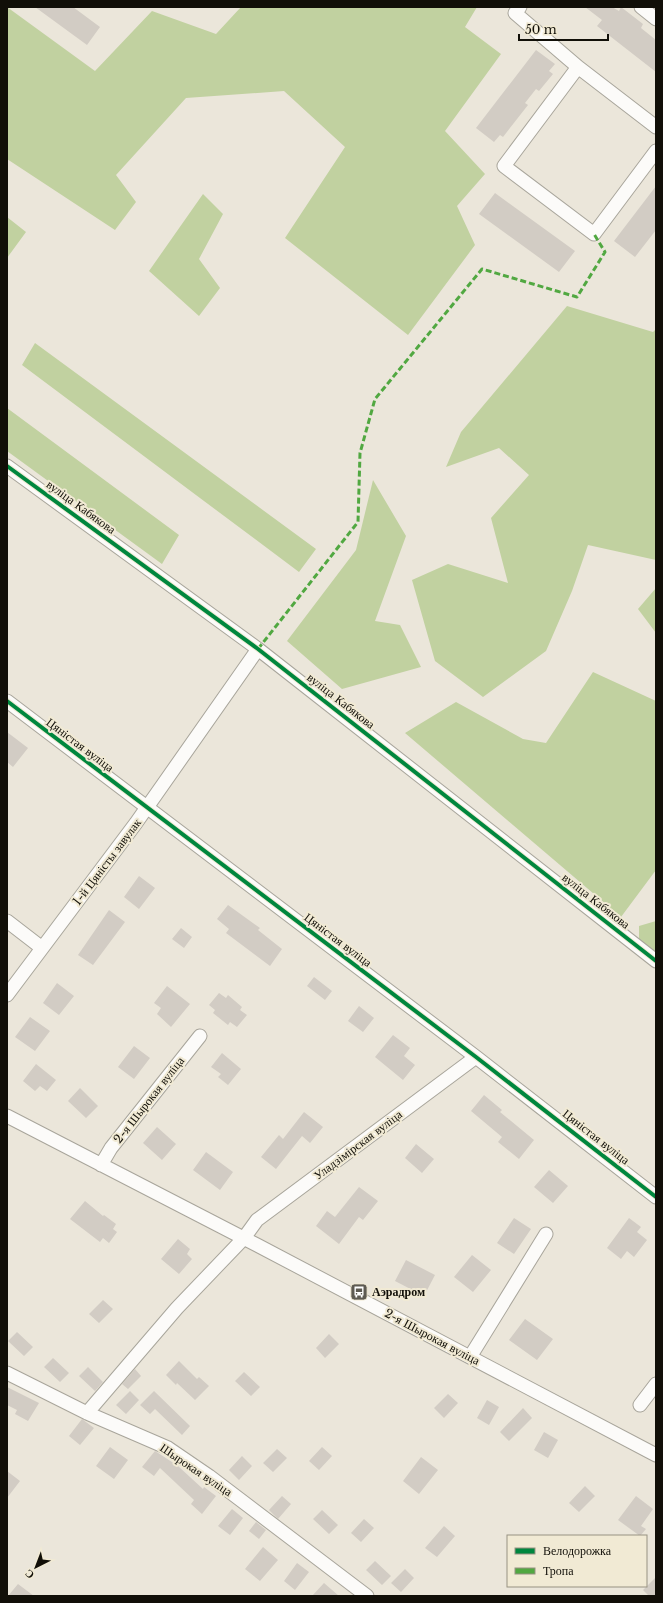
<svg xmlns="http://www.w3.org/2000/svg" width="663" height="1603" font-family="'Libre Baskerville',serif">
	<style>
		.forest { fill: #c1d1a0 }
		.building { fill: #d2ccc4 }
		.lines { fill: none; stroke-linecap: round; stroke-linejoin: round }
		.minor-casing { stroke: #a8a59b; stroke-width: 15 }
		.minor { stroke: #fcfbf9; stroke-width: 13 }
		.quiet { stroke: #51a841; stroke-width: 3; stroke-dasharray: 6 3; stroke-linecap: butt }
		.cycleway-casing { stroke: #f1ead4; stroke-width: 6 }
		.cycleway { stroke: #00873e; stroke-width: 4 }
		.labels { text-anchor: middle; stroke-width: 4; stroke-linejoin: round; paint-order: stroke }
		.street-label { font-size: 12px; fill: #110f08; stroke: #f1ead4 }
		.poi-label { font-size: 12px; font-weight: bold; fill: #110f08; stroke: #f1ead4; text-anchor: start }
	</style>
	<rect width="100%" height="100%" fill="#ebe6da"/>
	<!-- forest -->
	<path class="forest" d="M 7,7 L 95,71 L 152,11 L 216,34 L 241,7 L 477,7 L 465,27 L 501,54 L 445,131 L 485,174 L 457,206 L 475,245 L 408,335 L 285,238 L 345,147 L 284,91 L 186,98 L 116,175 L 136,202 L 115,230 L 7,159 Z
		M 203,194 L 223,214 L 199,259 L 220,288 L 199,316 L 149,271 Z
		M 7,217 L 26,232 L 7,258 Z
		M 567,306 L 653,332 L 656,329 L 656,560 L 588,545 L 572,591 L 546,651 L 483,697 L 435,661 L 412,580 L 448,564 L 508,583 L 491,518 L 529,475 L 499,448 L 446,467 L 461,432 Z
		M 35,343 L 316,549 L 299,572 L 22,365 Z
		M 7,408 L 179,535 L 162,564 L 7,451 Z
		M 373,480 L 406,536 L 375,621 L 400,625 L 421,667 L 342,689 L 287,641 L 356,550 Z
		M 656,588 L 656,633 L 638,609 Z
		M 593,672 L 656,701 L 656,870 L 621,917 L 405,733 L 456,702 L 523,739 L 546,743 Z
		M 656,921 L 656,953 L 639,939 L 639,926 Z"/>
	<!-- building -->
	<path class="building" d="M 35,7 L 73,7 L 100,27 L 87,45 Z
		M 585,7 L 612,7 L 619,11 L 621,7 L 643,24 L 641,28 L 656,40 L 656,72 L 597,26 L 602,20 Z
		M 536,50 L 555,64 L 549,71 L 553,74 L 539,91 L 536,89 L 525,103 L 528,105 L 503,137 L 500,135 L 494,142 L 476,128 Z
		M 656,186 L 656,230 L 635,257 L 614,241 Z
		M 495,193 L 575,251 L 559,272 L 479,214 Z
		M 7,732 L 28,748 L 13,767 L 7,762 Z
		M 139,876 L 155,888 L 139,909 L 124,897 Z
		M 228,905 L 260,928 L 258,930 L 282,949 L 270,966 L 226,933 L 229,929 L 217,919 Z
		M 109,910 L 125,922 L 93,965 L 78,955 Z
		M 181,928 L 192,937 L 184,948 L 172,939 Z
		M 314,977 L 332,991 L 325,1000 L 307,986 Z
		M 57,983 L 74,996 L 59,1015 L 43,1003 Z
		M 167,986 L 190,1004 L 171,1027 L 157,1014 L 161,1008 L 154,1003 Z
		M 219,993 L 226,998 L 228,995 L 242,1007 L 240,1010 L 247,1015 L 237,1027 L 230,1022 L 228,1025 L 213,1013 L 215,1010 L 209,1005 Z
		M 359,1006 L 374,1018 L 363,1032 L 348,1021 Z
		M 30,1017 L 50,1031 L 35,1051 L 15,1037 Z
		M 393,1035 L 410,1048 L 404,1056 L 415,1065 L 403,1080 L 375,1057 Z
		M 134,1046 L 150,1058 L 134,1079 L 118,1067 Z
		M 222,1053 L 241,1069 L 228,1085 L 218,1077 L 221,1074 L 211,1067 Z
		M 36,1064 L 56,1080 L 47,1091 L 40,1086 L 35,1091 L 23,1081 Z
		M 80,1088 L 98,1106 L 86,1118 L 68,1101 Z
		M 484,1095 L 502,1110 L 500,1112 L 534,1140 L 519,1159 L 498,1142 L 502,1137 L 471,1111 Z
		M 304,1112 L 323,1127 L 310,1143 L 302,1136 L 276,1169 L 261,1157 L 279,1135 L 283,1139 Z
		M 157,1127 L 176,1144 L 162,1160 L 143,1143 Z
		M 416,1144 L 434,1159 L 422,1173 L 405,1158 Z
		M 206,1152 L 233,1172 L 220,1190 L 193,1170 Z
		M 549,1170 L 568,1186 L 553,1203 L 534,1187 Z
		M 359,1187 L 378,1201 L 363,1220 L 359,1217 L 339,1244 L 316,1226 L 327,1211 L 335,1217 Z
		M 85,1201 L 103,1216 L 104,1215 L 116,1224 L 113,1229 L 117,1232 L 109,1243 L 103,1238 L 100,1242 L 70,1219 Z
		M 514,1218 L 531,1229 L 514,1254 L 497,1243 Z
		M 629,1218 L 641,1227 L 637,1232 L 647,1240 L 634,1257 L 627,1251 L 621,1259 L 607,1248 Z
		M 178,1239 L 190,1249 L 187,1254 L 192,1259 L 179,1274 L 161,1259 Z
		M 472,1255 L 491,1270 L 473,1292 L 454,1277 Z
		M 406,1260 L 435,1275 L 424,1296 L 395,1281 Z
		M 103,1300 L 113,1309 L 99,1323 L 89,1314 Z
		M 525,1319 L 553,1339 L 537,1360 L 509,1340 Z
		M 17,1332 L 33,1347 L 24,1356 L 8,1341 Z
		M 329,1334 L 339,1344 L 325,1358 L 316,1348 Z
		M 53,1358 L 69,1373 L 60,1382 L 44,1367 Z
		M 179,1361 L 197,1379 L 199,1377 L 209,1386 L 195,1400 L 177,1383 L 176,1385 L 166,1375 Z
		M 88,1367 L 103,1382 L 95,1391 L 79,1376 Z
		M 135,1369 L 141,1376 L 128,1389 L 122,1384 Z
		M 244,1372 L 260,1387 L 251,1396 L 235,1381 Z
		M 7,1387 L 39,1403 L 28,1421 L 15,1414 L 17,1410 L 7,1405 Z
		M 130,1391 L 139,1400 L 126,1414 L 116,1405 Z
		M 154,1391 L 190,1426 L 182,1435 L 155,1409 L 150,1414 L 140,1405 Z
		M 448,1394 L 458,1403 L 444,1418 L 434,1408 Z
		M 487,1400 L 499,1407 L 489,1425 L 477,1418 Z
		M 523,1408 L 532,1418 L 509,1441 L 500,1432 Z
		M 82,1419 L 94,1428 L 80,1445 L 69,1436 Z
		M 544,1432 L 558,1440 L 548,1458 L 534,1450 Z
		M 110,1447 L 128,1460 L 114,1479 L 96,1466 Z
		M 322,1447 L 332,1456 L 319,1470 L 309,1461 Z
		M 277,1449 L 287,1458 L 273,1472 L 263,1463 Z
		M 155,1451 L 178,1466 L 203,1489 L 204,1487 L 216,1496 L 202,1514 L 191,1504 L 194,1500 L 160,1468 L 154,1476 L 142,1467 Z
		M 242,1456 L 252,1466 L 239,1480 L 229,1470 Z
		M 421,1457 L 438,1470 L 419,1494 L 403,1481 Z
		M 7,1471 L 20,1481 L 7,1498 Z
		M 585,1486 L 595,1496 L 579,1512 L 569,1503 Z
		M 282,1496 L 291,1504 L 278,1519 L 269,1510 Z
		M 636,1496 L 653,1509 L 641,1526 L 646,1529 L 640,1536 L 618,1520 Z
		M 232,1509 L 243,1518 L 230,1535 L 218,1526 Z
		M 322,1510 L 338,1525 L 329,1534 L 313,1519 Z
		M 364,1519 L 374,1528 L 361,1542 L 351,1533 Z
		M 256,1522 L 266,1530 L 259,1539 L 249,1531 Z
		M 444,1526 L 455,1536 L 437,1557 L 425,1548 Z
		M 263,1547 L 278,1560 L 260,1581 L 245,1569 Z
		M 375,1561 L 391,1576 L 382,1585 L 366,1570 Z
		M 297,1563 L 309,1572 L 295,1590 L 284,1581 Z
		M 405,1569 L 414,1578 L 401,1592 L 391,1583 Z
		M 656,1577 L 656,1596 L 649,1596 L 643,1590 Z
		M 324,1583 L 339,1596 L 312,1596 Z
		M 18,1584 L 34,1596 L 8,1596 Z"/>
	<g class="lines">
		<!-- minor casing -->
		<g class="minor-casing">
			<path id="minor" d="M 520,7 L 515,13 L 578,67 L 656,127
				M 641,7 L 656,19
				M 578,67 L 504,166 L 594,234 L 656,151
				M 7,466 L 258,649 L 656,961
				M 7,701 L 476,1057 L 656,1197
				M 7,921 L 42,948
				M 7,995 L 136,823 L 258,649
				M 7,1116 L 257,1245 L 656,1455
				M 101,1165 L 111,1148 L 200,1036
				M 470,1357 L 546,1234
				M 7,1373 L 87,1413 L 168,1448 L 209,1476 L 367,1596
				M 640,1405 L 656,1384
				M 87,1413 L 177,1308 L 244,1238 L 257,1220 L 476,1057"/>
		</g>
		<!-- minor -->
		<use href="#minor" class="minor"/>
		<!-- quiet -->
		<path class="quiet" d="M 258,649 L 358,522 L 360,453 L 375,399 L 482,269 L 577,297 L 605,252 L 594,234"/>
		<!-- cycleway casing -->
		<g class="cycleway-casing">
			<path id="cycleway" d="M 7,466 L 258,649 L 656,961
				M 7,701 L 476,1057 L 656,1197"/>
		</g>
		<!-- cycleway -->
		<use href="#cycleway" class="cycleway"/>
	</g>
	<!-- icons -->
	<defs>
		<g id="bus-square" transform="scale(0.9)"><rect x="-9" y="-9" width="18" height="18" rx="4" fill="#5d5a52" stroke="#f1ead4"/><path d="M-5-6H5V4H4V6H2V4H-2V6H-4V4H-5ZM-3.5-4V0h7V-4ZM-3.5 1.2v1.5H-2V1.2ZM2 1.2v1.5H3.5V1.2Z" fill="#fff"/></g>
	</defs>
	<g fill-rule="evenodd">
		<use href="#bus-square" x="359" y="1292"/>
	</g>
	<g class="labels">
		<!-- street labels -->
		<g class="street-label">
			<text transform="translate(81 507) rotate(36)" y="4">вуліца Кабякова</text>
			<text transform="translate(341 701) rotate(38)" y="4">вуліца Кабякова</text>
			<text transform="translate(80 745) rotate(37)" y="4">Цяністая вуліца</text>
			<text transform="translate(107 862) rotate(-53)" y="4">1-й Цяністы завулак</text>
			<text transform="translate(596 901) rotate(38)" y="4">вуліца Кабякова</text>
			<text transform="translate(338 940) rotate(37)" y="4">Цяністая вуліца</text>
			<text transform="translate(149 1100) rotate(-52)" y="4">2-я Шырокая вуліца</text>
			<text transform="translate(596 1137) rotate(38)" y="4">Цяністая вуліца</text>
			<text transform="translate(358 1145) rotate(-37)" y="4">Уладзімірская вуліца</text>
			<text transform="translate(432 1337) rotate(28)" y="4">2-я Шырокая вуліца</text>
			<text transform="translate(196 1470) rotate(34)" y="4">Шырокая вуліца</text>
		</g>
		<!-- poi labels -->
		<g class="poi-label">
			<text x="372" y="1296">Аэрадром</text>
		</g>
	</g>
	<!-- border -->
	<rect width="663" height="1603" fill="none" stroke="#110f08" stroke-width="16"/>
	<!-- legend -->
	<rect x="507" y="1535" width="140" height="52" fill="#f1ead4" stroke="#979282"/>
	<rect x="515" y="1548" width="20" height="6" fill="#00873e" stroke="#979282"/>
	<text x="543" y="1555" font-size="12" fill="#110f08">Велодорожка</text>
	<rect x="515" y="1568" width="20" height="6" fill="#51a841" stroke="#979282"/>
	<text x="543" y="1575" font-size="12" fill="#110f08">Тропа</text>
	<!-- north arrow -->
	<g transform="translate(36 1567) rotate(222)" stroke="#f1ead4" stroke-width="3" paint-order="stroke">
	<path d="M0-3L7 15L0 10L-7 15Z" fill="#110f08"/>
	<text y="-6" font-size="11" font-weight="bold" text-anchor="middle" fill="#110f08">С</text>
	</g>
	<!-- scale -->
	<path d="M519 34v6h89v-6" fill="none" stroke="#110f08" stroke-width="2"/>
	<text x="525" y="34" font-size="12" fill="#110f08" stroke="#f1ead4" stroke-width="3" paint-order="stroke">50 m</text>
</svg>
